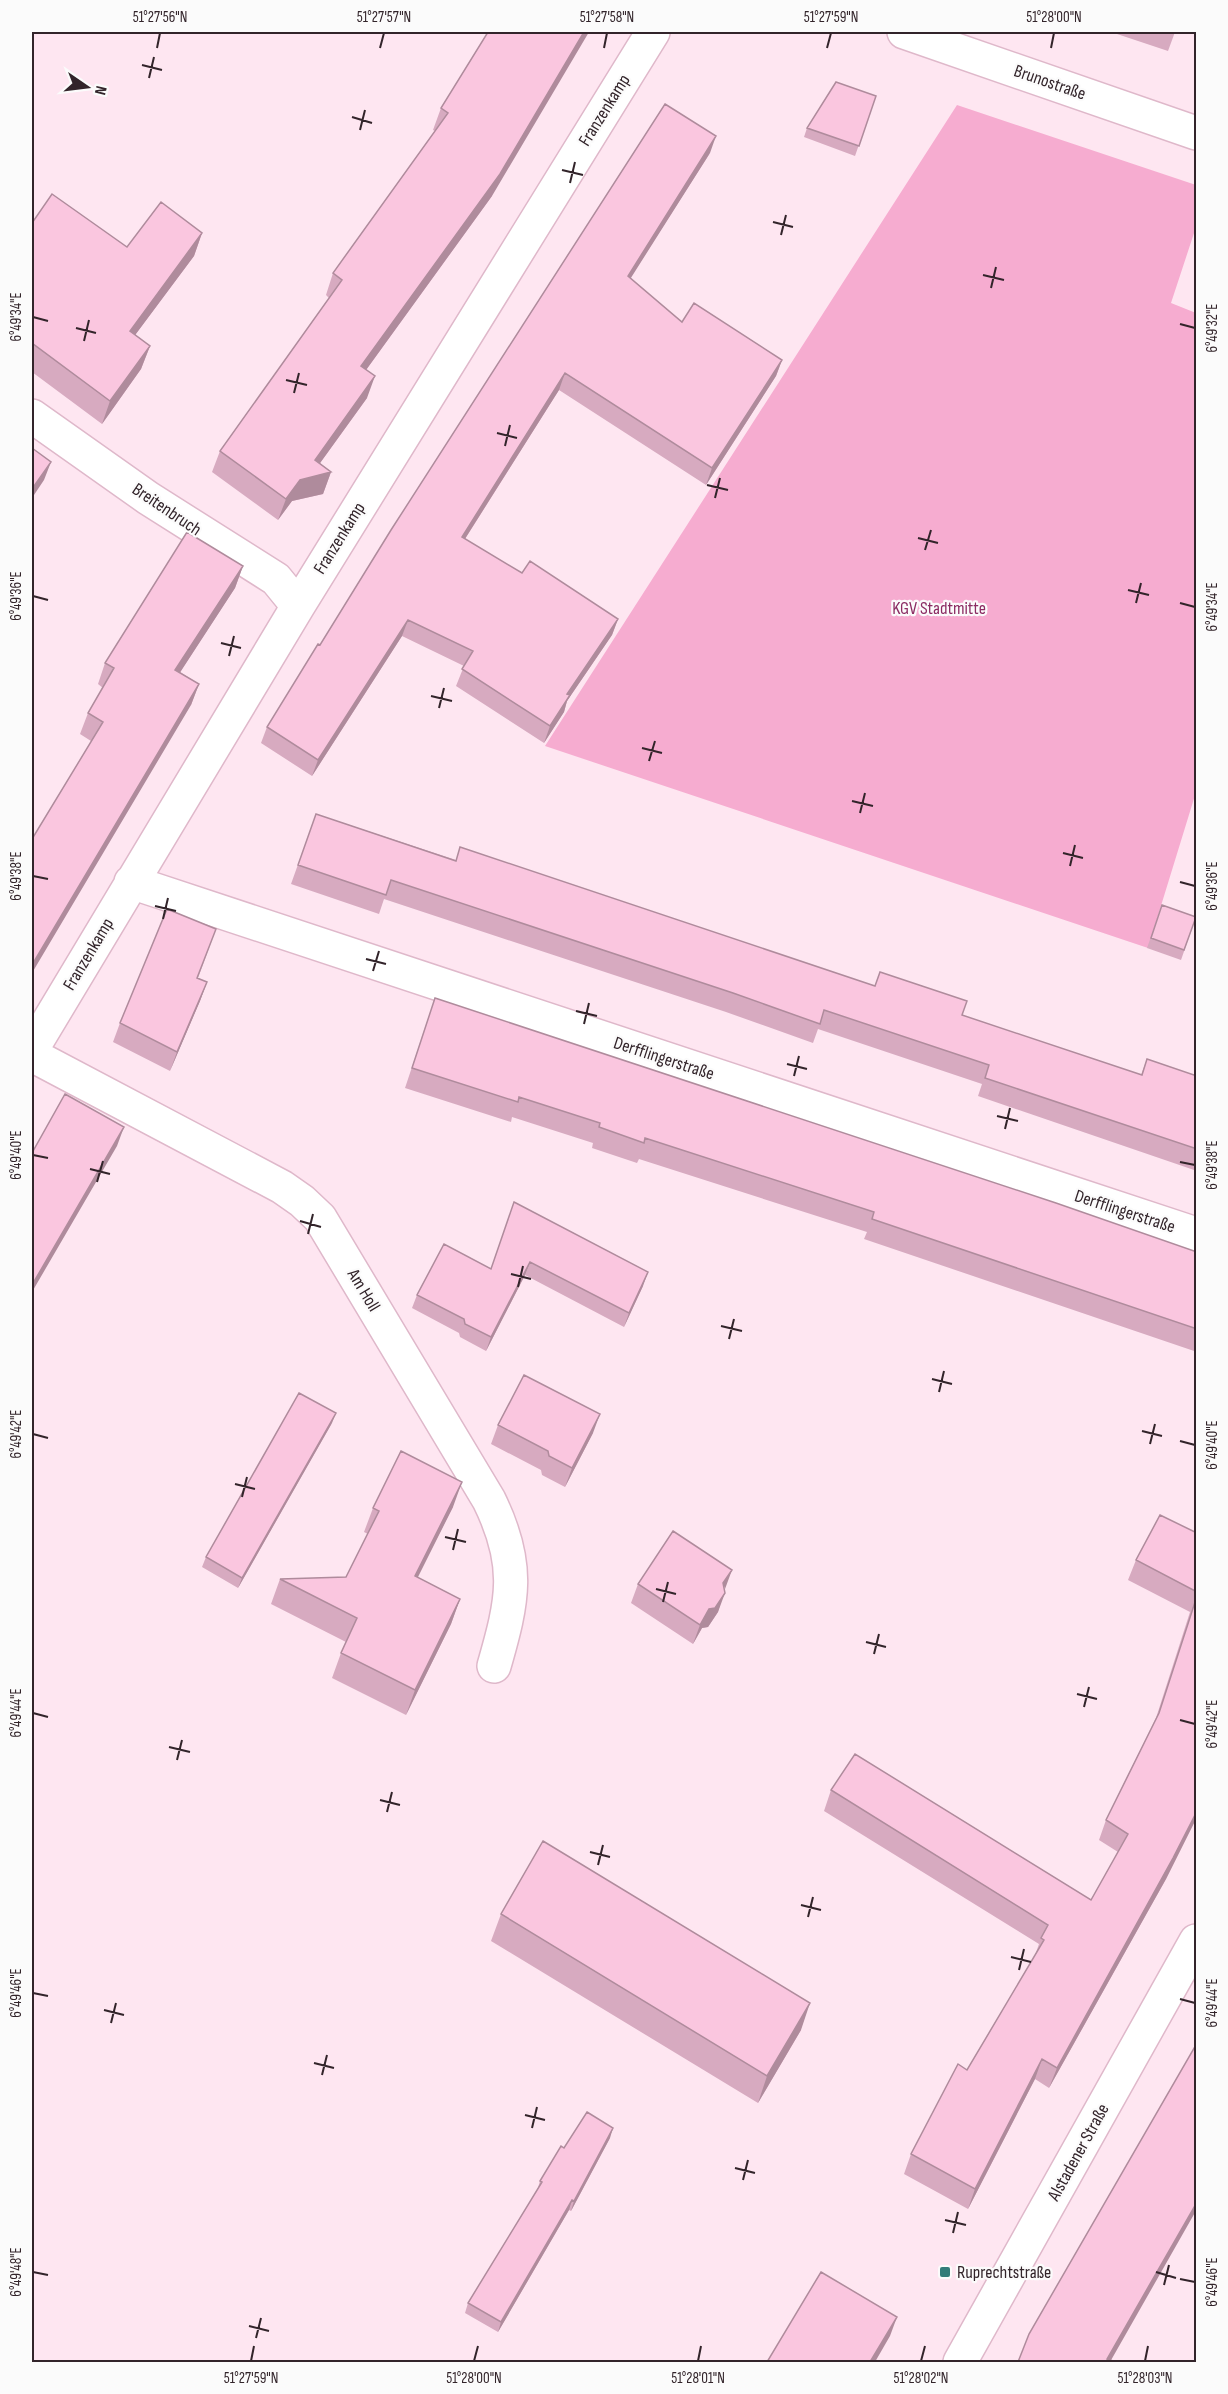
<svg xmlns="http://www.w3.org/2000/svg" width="1228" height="2394" font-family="'Sofia Sans Condensed',sans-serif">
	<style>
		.green { fill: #f6acd0 }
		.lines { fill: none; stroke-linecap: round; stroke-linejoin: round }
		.street-casing { stroke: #dfb8ca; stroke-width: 36 }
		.secondary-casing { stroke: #dfb8ca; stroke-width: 36 }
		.street { stroke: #fff; stroke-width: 33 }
		.secondary { stroke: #fff; stroke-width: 33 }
		.wall { fill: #d7aac0 }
		.shaded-wall { fill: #af8b9c }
		.building { fill: #fac6df; stroke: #af8b9c; stroke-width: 1.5 }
		.ticks { fill: none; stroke: #32242a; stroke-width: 2 }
		.poi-dot { fill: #337c79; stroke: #fbfbfb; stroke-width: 2 }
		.labels { text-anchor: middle; stroke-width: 4.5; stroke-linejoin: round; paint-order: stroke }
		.street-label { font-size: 18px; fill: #32242a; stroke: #fbfbfb }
		.park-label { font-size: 18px; fill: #8b2c63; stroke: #fbfbfb }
		.poi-label { font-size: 18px; fill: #32242a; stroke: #fbfbfb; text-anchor: start }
		.neatline { fill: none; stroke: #32242a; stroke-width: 2 }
		.ticks-label { font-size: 15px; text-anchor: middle; fill: #32242a }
	</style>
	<rect width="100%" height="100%" fill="#fee6f1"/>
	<!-- green -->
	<path class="green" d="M 957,105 L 1196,185 L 1196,227 L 1171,303 L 1196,313 L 1196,792 L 1148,948 L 545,746 Z"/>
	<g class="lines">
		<!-- street casing -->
		<g class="street-casing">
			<path id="street" d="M 904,32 L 1196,133
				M 32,416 L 148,498 L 276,579 L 298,606
				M 131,882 L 1196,1234
				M 32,1049 L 298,606 L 653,32
				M 32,1055 L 282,1187 L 302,1201 L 320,1218 L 489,1500 C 521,1565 513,1600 494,1666"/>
		</g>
		<!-- secondary casing -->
		<g class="secondary-casing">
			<path id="secondary" d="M 960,2362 L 1196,1941"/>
		</g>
		<!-- street -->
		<use href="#street" class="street"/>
		<!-- secondary -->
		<use href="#secondary" class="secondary"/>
	</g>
	<!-- wall -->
	<path class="wall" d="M 488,32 L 492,196 L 366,370 L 367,398 L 320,463 L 331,472 L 323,494 L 292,501 L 278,520 L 212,472 L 220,451 L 329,298 L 326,295 L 333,273 L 435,131 L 433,130 L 441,108 Z
		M 1111,32 L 1175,32 L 1168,51 Z
		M 876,96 L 855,156 L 804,137 L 807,128 Z
		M 710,153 L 630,278 L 682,322 L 782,360 L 776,376 L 706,485 L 559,390 L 465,539 L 522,573 L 618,619 L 612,635 L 567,701 L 564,712 L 544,743 L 456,686 L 464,666 L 402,636 L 312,776 L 261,743 L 267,727 L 320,645 Z
		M 32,223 L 127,247 L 202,233 L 194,256 L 135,335 L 150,346 L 141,369 L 102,424 L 32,372 Z
		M 243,566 L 235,588 L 180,672 L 199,684 L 191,705 L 91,741 L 80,734 L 88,713 L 103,688 L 98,684 L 105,663 Z
		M 316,814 L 456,860 L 962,1015 L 1141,1075 L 1147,1059 L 1197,1076 L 1197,1171 L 978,1096 L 982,1084 L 818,1029 L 813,1043 L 726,1012 L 384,899 L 379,914 L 291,884 Z
		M 1162,905 L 1196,917 L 1181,960 L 1147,948 Z
		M 216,929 L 198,978 L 207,982 L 200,1001 L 170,1071 L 113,1042 L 120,1023 Z
		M 435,998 L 1197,1252 L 1197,1352 L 864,1239 L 867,1232 L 639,1159 L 637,1163 L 592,1148 L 593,1143 L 512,1117 L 511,1122 L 405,1088 Z
		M 514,1202 L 643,1286 L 624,1327 L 525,1275 L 486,1351 L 460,1337 L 459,1333 L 412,1308 L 417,1295 L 491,1269 Z
		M 332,1423 L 238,1588 L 202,1567 L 206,1557 Z
		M 498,1425 L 593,1433 L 565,1487 L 542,1475 L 541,1470 L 491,1444 Z
		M 453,1507 L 417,1577 L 460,1599 L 451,1624 L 406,1715 L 332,1678 L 341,1653 L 346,1642 L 271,1604 L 280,1579 L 346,1577 L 368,1534 L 364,1532 L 373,1508 Z
		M 1197,1533 L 1197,1817 L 1166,1879 L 1049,2088 L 1035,2079 L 968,2209 L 904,2174 L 911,2154 L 967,2070 L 1034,1958 L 1039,1944 L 824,1811 L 831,1790 L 1091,1900 L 1118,1852 L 1099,1840 L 1106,1820 L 1156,1718 L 1190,1612 L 1128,1580 L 1136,1560 Z
		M 638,1584 L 724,1590 L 718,1612 L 708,1627 L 702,1628 L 693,1644 L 631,1603 Z
		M 501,1914 L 801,2030 L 758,2103 L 491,1941 Z
		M 610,2138 L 571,2211 L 569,2210 L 498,2332 L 465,2313 L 468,2303 L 537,2191 L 540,2181 L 564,2148 Z"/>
	<!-- shaded-wall -->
	<path class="shaded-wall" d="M 584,32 L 589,32 L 492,196 L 353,388 L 361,366 Z
		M 716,136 L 710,153 L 622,292 L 628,276 Z
		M 202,233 L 194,256 L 121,354 L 130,331 Z
		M 150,346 L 141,369 L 102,424 L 110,401 Z
		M 782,360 L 776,376 L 706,485 L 712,468 Z
		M 565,373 L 559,390 L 456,553 L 462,537 Z
		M 375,376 L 367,398 L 310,477 L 331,472 L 323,494 L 292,501 L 278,520 L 286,499 Z
		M 51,462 L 44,480 L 32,498 L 32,489 Z
		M 243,566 L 235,588 L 168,691 L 175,670 Z
		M 618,619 L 612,635 L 567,701 L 564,712 L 544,743 L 550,726 L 567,694 Z
		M 408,620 L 402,636 L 312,776 L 318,760 Z
		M 199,684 L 191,705 L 32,973 L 32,965 Z
		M 207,982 L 200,1001 L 170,1071 L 177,1052 Z
		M 124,1127 L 117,1146 L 32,1292 L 32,1285 Z
		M 530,1262 L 525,1275 L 486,1351 L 491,1337 Z
		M 648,1272 L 643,1286 L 624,1327 L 629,1313 Z
		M 336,1413 L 332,1423 L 238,1588 L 242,1578 Z
		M 600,1414 L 593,1433 L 565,1487 L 572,1468 Z
		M 462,1482 L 453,1507 L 406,1601 L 415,1576 Z
		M 732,1570 L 725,1589 L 723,1583 Z
		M 725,1593 L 718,1612 L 708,1627 L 702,1628 L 693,1644 L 700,1625 L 709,1609 Z
		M 460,1599 L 451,1624 L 406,1715 L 415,1690 Z
		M 1197,1811 L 1197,1817 L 1166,1879 L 1049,2088 L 1057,2068 Z
		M 810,2003 L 801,2030 L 758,2103 L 767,2076 Z
		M 1042,2059 L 1035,2079 L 968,2209 L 975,2189 Z
		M 613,2128 L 610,2138 L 571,2211 L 574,2201 Z
		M 572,2200 L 569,2210 L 498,2332 L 501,2322 Z
		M 1197,2202 L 1197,2209 L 1110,2362 L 1107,2359 Z
		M 897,2317 L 890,2336 L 875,2362 L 870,2362 Z"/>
	<!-- building -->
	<path class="building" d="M 488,32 L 584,32 L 500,174 L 361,366 L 375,376 L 315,460 L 331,472 L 300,480 L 286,499 L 220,451 L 342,280 L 333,273 L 448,113 L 441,108 Z
		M 836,82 L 876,96 L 859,146 L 807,128 Z
		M 665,104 L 716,136 L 628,276 L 682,322 L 694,303 L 782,360 L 712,468 L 565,373 L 462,537 L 522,573 L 530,561 L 618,619 L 567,694 L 570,695 L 550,726 L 462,669 L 473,651 L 408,620 L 318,760 L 267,727 L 318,644 L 320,645 L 391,530 Z
		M 52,194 L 127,247 L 161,202 L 202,233 L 130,331 L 150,346 L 110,401 L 32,343 L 32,223 Z
		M 32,448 L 51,462 L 32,489 Z
		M 187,532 L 243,566 L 175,670 L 199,684 L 32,965 L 32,839 L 103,722 L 88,713 L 114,668 L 105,663 Z
		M 316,814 L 456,861 L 460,847 L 875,986 L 880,972 L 967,1001 L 962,1015 L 1142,1075 L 1147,1059 L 1197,1076 L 1197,1149 L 985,1078 L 989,1065 L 824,1010 L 820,1024 L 733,993 L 391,880 L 386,895 L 298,865 Z
		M 1162,905 L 1196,917 L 1184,950 L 1151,938 Z
		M 167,909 L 216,929 L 197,978 L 207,982 L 177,1052 L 120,1023 Z
		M 435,998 L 1056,1203 L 1197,1252 L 1197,1329 L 872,1219 L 874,1212 L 645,1138 L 644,1143 L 599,1127 L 600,1123 L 519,1097 L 518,1102 L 412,1068 Z
		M 65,1094 L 124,1127 L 32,1285 L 32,1153 Z
		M 514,1202 L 648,1272 L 629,1313 L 530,1262 L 491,1337 L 465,1324 L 464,1319 L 417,1295 L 444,1244 L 491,1269 Z
		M 524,1375 L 600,1414 L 572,1468 L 549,1456 L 548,1451 L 498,1425 Z
		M 299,1393 L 336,1413 L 242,1578 L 206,1557 Z
		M 401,1451 L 462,1482 L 415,1576 L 460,1599 L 415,1690 L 341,1653 L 357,1618 L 280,1579 L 346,1577 L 379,1511 L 373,1508 Z
		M 1160,1515 L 1197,1533 L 1197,1592 L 1136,1560 Z
		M 673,1531 L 732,1570 L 723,1583 L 725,1593 L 715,1608 L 709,1609 L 700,1625 L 638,1584 Z
		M 1197,1596 L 1197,1811 L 1173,1858 L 1057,2068 L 1042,2059 L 975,2189 L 911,2154 L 958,2064 L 967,2070 L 1044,1940 L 1041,1938 L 1048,1925 L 831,1790 L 855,1754 L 1091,1900 L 1128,1834 L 1106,1820 L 1159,1713 Z
		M 543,1841 L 810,2003 L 767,2076 L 501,1914 Z
		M 1197,2043 L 1197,2202 L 1107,2359 L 1116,2362 L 1018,2362 L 1029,2334 Z
		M 587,2112 L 613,2128 L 574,2201 L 572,2200 L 501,2322 L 468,2303 L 542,2182 L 540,2181 L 561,2146 L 564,2148 Z
		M 821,2272 L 897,2317 L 870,2362 L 767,2362 Z"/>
	<!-- ticks -->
	<path class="ticks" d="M 157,48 L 160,33M 380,48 L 384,33M 604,48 L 607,33M 827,48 L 831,33M 1051,48 L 1054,33M 142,65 L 162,70M 149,78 L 154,57M 352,117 L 372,123M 360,130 L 365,110M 562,170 L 583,175M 570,183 L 575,162M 773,222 L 793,227M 781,235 L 786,215M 983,275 L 1004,280M 991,288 L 996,267M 33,317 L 48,321M 1180,324 L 1195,328M 76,328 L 96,333M 84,341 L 89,320M 286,380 L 307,385M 294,393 L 299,373M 497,433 L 517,438M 505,446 L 510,425M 707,485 L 728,490M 715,498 L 720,478M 918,538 L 938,543M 925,550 L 931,530M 1128,590 L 1149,595M 33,596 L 48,600M 1136,603 L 1141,583M 1180,603 L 1195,607M 221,643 L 241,648M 229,656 L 234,636M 431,696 L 452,701M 439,708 L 444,688M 642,748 L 662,753M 649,761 L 655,741M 852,801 L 873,806M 860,813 L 865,793M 1063,853 L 1083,858M 1070,866 L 1075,845M 33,876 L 48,879M 1180,882 L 1195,886M 155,906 L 176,911M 163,919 L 168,898M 366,959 L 386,964M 373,971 L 379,951M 576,1011 L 597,1016M 584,1024 L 589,1003M 787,1064 L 807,1069M 794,1076 L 799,1056M 997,1116 L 1018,1121M 1005,1129 L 1010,1108M 33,1155 L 48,1158M 1180,1162 L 1195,1165M 90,1169 L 110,1174M 97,1182 L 103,1161M 300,1221 L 321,1227M 308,1234 L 313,1214M 511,1274 L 531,1279M 518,1287 L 523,1266M 721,1326 L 742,1331M 729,1339 L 734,1319M 932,1379 L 952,1384M 939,1392 L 944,1371M 1142,1431 L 1162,1436M 33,1434 L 48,1438M 1180,1441 L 1195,1445M 1150,1444 L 1155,1424M 235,1484 L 255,1489M 242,1497 L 247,1477M 445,1537 L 466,1542M 453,1550 L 458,1529M 656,1589 L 676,1594M 663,1602 L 668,1582M 866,1642 L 886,1647M 874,1654 L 879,1634M 1077,1694 L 1097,1699M 1084,1707 L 1089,1687M 33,1713 L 48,1717M 1180,1720 L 1195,1724M 169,1747 L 190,1752M 177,1760 L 182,1740M 380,1800 L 400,1805M 387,1812 L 392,1792M 590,1852 L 610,1857M 598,1865 L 603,1845M 801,1905 L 821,1910M 808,1917 L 813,1897M 1011,1957 L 1031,1962M 1019,1970 L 1024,1949M 33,1993 L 48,1996M 1180,1999 L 1195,2003M 104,2010 L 124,2015M 111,2023 L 116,2003M 314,2063 L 334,2068M 322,2075 L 327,2055M 525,2115 L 545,2120M 532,2128 L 537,2107M 735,2168 L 755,2173M 743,2180 L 748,2160M 945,2220 L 966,2225M 953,2233 L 958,2212M 33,2272 L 48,2275M 1156,2272 L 1176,2278M 1180,2279 L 1195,2282M 1164,2285 L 1169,2265M 249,2326 L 269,2331M 256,2338 L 261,2318M 251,2361 L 254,2346M 474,2361 L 478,2346M 698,2361 L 701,2346M 921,2361 L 925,2346M 1145,2361 L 1148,2346"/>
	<!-- markers -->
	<rect class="poi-dot" x="939" y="2266" width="12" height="12" rx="3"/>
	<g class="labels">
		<!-- street labels -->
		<g class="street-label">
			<text transform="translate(1050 82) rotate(19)" y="6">Brunostraße</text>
			<text transform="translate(604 110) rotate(-58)" y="6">Franzenkamp</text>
			<text transform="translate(167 509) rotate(34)" y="6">Breitenbruch</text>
			<text transform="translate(339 538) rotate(-58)" y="6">Franzenkamp</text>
			<text transform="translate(88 954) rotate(-59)" y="6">Franzenkamp</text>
			<text transform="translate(664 1058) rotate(18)" y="6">Derfflingerstraße</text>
			<text transform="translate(1125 1211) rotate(18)" y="6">Derfflingerstraße</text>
			<text transform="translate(364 1290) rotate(59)" y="6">Am Holl</text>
			<text transform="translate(1078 2152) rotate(-61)" y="6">Alstadener Straße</text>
		</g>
		<!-- park labels -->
		<g class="park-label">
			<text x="939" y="614">KGV Stadtmitte</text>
		</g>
		<!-- poi labels -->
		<g class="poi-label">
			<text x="957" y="2278">Ruprechtstraße</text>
		</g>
	</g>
	<!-- border -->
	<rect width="1228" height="2394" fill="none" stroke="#fbfbfb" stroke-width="66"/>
	<!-- north arrow -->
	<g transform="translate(87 87) rotate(104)" stroke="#fbfbfb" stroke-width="4.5" paint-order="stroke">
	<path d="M0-4.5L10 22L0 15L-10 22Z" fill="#32242a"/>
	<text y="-9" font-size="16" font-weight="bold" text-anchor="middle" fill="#32242a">N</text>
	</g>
	<rect x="33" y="33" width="1162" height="2328" class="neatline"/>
	<g class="ticks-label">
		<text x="160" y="22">51°27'56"N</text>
		<text x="384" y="22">51°27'57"N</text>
		<text x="607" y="22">51°27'58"N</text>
		<text x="831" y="22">51°27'59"N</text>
		<text x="1054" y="22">51°28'00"N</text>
		<text transform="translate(16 317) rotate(-90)" y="5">6°49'34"E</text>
		<text transform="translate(1212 328) rotate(-90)" y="5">6°49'32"E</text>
		<text transform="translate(16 596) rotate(-90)" y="5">6°49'36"E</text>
		<text transform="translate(1212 607) rotate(-90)" y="5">6°49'34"E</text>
		<text transform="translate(16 876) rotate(-90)" y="5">6°49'38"E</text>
		<text transform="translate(1212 886) rotate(-90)" y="5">6°49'36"E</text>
		<text transform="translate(16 1155) rotate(-90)" y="5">6°49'40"E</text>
		<text transform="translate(1212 1165) rotate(-90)" y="5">6°49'38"E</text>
		<text transform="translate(16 1434) rotate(-90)" y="5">6°49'42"E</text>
		<text transform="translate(1212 1445) rotate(-90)" y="5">6°49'40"E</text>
		<text transform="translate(16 1713) rotate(-90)" y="5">6°49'44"E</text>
		<text transform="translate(1212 1724) rotate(-90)" y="5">6°49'42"E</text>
		<text transform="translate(16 1993) rotate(-90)" y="5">6°49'46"E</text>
		<text transform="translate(1212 2003) rotate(-90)" y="5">6°49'44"E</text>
		<text transform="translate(16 2272) rotate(-90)" y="5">6°49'48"E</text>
		<text transform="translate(1212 2282) rotate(-90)" y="5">6°49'46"E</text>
		<text x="251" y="2383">51°27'59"N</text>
		<text x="474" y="2383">51°28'00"N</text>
		<text x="698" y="2383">51°28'01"N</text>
		<text x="921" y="2383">51°28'02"N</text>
		<text x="1145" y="2383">51°28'03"N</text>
	</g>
</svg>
